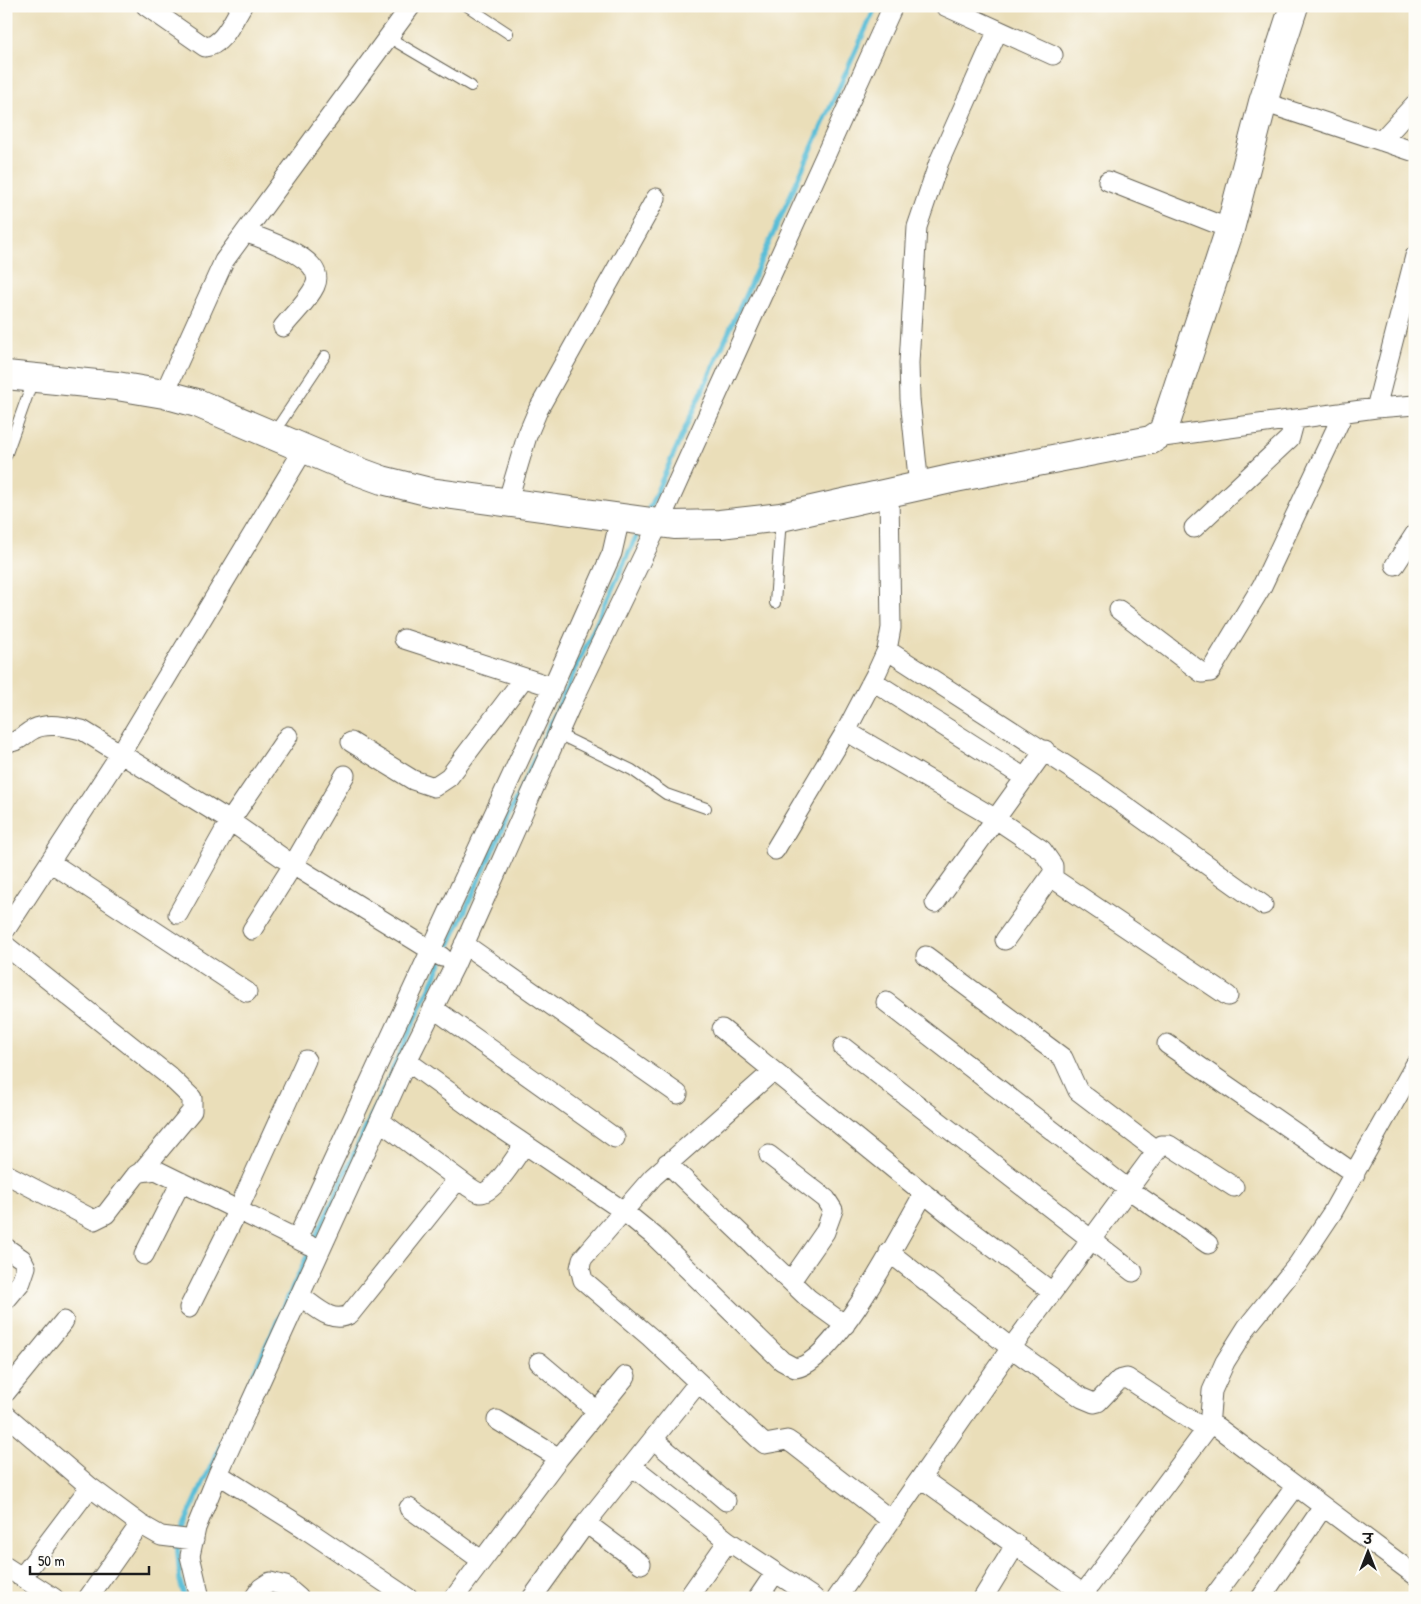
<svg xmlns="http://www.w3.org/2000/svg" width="1421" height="1604" font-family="'Patrick Hand','Playpen Sans Deva',sans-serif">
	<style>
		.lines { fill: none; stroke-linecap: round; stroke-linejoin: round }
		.stream { stroke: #58bdd7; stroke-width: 5 }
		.lane-casing { stroke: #646053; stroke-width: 12 }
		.street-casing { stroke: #646053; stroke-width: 21 }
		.secondary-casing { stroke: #646053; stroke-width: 30 }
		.lane { stroke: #fff; stroke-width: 10 }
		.street { stroke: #fff; stroke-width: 19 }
		.secondary { stroke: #fff; stroke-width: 28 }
	</style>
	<rect width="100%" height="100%" fill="#fdfcf7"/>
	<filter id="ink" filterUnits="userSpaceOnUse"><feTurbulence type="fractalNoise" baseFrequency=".02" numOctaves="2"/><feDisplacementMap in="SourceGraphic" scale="10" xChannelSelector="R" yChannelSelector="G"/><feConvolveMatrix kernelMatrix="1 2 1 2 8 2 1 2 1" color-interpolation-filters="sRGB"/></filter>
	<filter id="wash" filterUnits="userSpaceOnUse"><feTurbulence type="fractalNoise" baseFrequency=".0096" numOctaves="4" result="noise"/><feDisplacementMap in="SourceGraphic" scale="20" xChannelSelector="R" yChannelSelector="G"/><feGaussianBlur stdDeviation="1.12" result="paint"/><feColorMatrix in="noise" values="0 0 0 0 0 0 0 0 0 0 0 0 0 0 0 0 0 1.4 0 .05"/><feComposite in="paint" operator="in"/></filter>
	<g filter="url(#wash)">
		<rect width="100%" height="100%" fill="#eadeb9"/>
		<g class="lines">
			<!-- stream -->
			<path class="stream" d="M 647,513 L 876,6
				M 180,1534 L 640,528
				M 177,1542 L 180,1581 L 185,1598"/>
		</g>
	</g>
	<g filter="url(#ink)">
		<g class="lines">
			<!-- lane casing -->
			<g class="lane-casing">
				<path id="lane" d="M 467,6 L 508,33
					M 388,37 L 471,86
					M 273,434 L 325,356
					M 6,456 L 33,380
					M 775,603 L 781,518
					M 558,734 L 632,770 L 666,794 L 706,808"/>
			</g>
			<!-- street casing -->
			<g class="street-casing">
				<path id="street" d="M 146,6 L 205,47 C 223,46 233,20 242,6
					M 945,6 L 1053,55
					M 1263,102 L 1415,152
					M 1381,141 L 1415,104
					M 1108,181 L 1230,229
					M 245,232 C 264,240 328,258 315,286 C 308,301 293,314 283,327
					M 164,394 L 224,261 L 411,6
					M 1376,408 L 1415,256
					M 1156,438 L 1376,408 L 1415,405
					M 919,487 L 910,399 L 909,363 L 917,227 L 939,162 L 998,30
					M 507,503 L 527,436 L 538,410 L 656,198
					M 1194,528 L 1290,438 L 1295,419
					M 1395,565 L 1415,534
					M 1119,610 L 1202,673 L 1210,672 L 1262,586 L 1344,412
					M 404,639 L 553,687
					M 887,650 L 1093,783 L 1263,905
					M 873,681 L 1025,778
					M 846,731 L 996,819 L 1042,850 L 1053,866 L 1053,873 L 1005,940
					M 6,742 C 20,743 23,734 34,729 C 48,722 68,727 82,730 L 230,821 L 293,865 L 442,957
					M 351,742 L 413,780 L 434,787 L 449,777 L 524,678
					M 775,850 L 846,731 L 877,672 L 887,650 L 891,628 L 889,494
					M 50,862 L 247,992
					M 1051,877 L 1228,996
					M 935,903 L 1045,750
					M 178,914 L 230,821 L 288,736
					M 6,929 L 121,753 L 304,449
					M 252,930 L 293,865 L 345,775
					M 464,944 L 678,1094
					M 6,946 L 169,1076 L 192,1098 L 192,1111 L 141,1172
					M 926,956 L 1051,1049 L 1063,1058 L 1078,1091 L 1157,1151
					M 886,1002 L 1128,1189 L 1208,1244
					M 433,1008 L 615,1138
					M 722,1029 L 953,1217 L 1052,1292
					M 1167,1044 L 1355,1174
					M 843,1047 L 1133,1272
					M 407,1061 L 477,1112 L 622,1210 L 654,1236 L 782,1361 L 795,1368 C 835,1364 903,1229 924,1193
					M 773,1071 L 653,1177 L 582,1259 L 580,1268 L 583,1280 L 650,1337 L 759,1439 L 765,1444 L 787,1440 L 793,1444 L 891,1520
					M 380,1121 L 469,1187 C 472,1189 477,1192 480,1193 C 493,1195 517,1155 524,1145
					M 769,1155 L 826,1199 L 833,1210 L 825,1232 L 791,1281
					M 667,1163 L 809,1299 L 845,1325
					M 6,1174 L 94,1220 L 106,1214 L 136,1175 L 141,1172 L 156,1170 L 309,1245
					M 297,1239 L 544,706 L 612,553 L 620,518
					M 6,1248 L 22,1259 L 26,1267 L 21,1282 L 6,1300
					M 889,1252 L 1011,1348 L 1082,1398 L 1094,1403 L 1098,1402 L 1119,1380 L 1127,1378 L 1206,1430
					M 144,1255 L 181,1182
					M 300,1296 C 315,1306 332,1325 350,1314 L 458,1179
					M 189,1308 L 238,1210 L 306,1060
					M 539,1362 L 597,1411
					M 6,1392 L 64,1321
					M 6,1415 L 90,1487 L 140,1524 L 161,1536 L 194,1540
					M 497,1420 L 559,1458
					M 1209,1427 L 1212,1391 L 1225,1362 L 1247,1327 L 1298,1264 L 1332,1213 L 1415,1065
					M 653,1439 L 726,1501
					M 632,1466 L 728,1541 L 814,1598
					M 218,1474 L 304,1528 L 408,1598
					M 921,1478 L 1089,1598
					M 409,1508 L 481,1560
					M 586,1523 L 641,1564
					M 6,1567 L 54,1598
					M 22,1577 L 90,1487
					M 1084,1593 L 1206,1430 L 1209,1427 L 1217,1427 L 1415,1575
					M 88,1598 L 140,1524
					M 200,1598 L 190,1556 L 196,1528 L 218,1474 L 407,1061 L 455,965 L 570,707 L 659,523 L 893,6
					M 254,1598 L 261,1588 L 270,1582 L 285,1586 L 299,1598
					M 454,1598 L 559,1458 L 626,1376
					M 532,1598 L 586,1523 L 698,1383
					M 688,1598 L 728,1541
					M 758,1598 L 775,1573
					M 837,1598 L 1011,1348 L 1161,1145 L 1169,1145 L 1234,1187
					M 983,1598 L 1016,1544
					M 1213,1598 L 1296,1486
					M 1261,1598 L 1323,1507"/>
			</g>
			<!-- secondary casing -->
			<g class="secondary-casing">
				<path id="secondary" d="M 6,375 L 117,386 L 164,394 L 197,403 L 352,469 L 382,480 L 430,492 L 674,525 L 720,524 L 781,517 L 955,478 L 1151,440 L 1163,432 L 1230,229 L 1263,102 L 1294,6"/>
			</g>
			<!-- lane -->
			<use href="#lane" class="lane"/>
			<!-- street -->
			<use href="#street" class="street"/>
			<!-- secondary -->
			<use href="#secondary" class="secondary"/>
		</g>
	</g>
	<!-- margin -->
	<rect width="1421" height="1604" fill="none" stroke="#fdfcf7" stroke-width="25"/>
	<!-- north arrow -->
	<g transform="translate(1368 1552)" stroke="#fdfcf7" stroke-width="4" paint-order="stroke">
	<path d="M0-4L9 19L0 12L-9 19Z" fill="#1c1c1c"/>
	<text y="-8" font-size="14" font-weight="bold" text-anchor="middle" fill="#1c1c1c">उ</text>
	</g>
	<!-- scale -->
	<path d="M30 1566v8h119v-8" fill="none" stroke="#1c1c1c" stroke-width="2.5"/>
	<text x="38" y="1566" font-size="15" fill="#1c1c1c" stroke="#fdfcf7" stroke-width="4" paint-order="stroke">50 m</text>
</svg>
